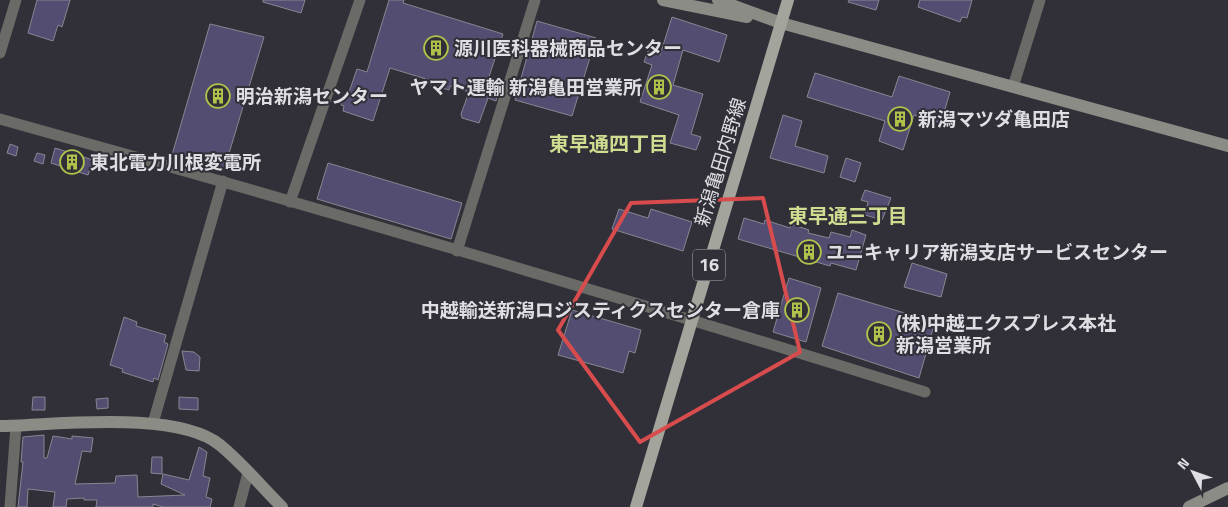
<svg xmlns="http://www.w3.org/2000/svg" width="1228" height="507" font-family="'Titillium Web','Noto Sans JP',sans-serif">
	<style>
		.building { fill: #534d71; stroke: #888691 }
		.lines { fill: none; stroke-linecap: round; stroke-linejoin: round }
		.street { stroke: #6a6b67; stroke-width: 11 }
		.secondary { stroke: #8a8c85; stroke-width: 12 }
		.primary { stroke: #a3a49b; stroke-width: 12 }
		.marked { fill: none; stroke: #d84c4d; stroke-width: 4; stroke-linejoin: round }
		.labels { text-anchor: middle; stroke-width: 4; stroke-linejoin: round; paint-order: stroke }
		.shield { fill: #313038; stroke: #aaaab0; stroke-width: 1 }
		.shield-label { font-size: 18px; font-weight: bold; fill: #dedee3 }
		.poi-label { font-size: 19px; font-weight: bold; fill: #dedee3; stroke: #313038; text-anchor: start }
		.street-label { font-size: 19px; fill: #dedee3; stroke: #313038 }
		.neighbourhood-label { font-size: 20px; font-weight: bold; fill: #d0dd90; stroke: #313038 }
	</style>
	<rect width="100%" height="100%" fill="#313038"/>
	<!-- building -->
	<path class="building" d="M 37,0 L 70,0 L 62,27 L 58,25 L 53,41 L 28,33 Z
		M 263,0 L 305,0 L 301,13 L 263,2 Z
		M 389,0 L 404,0 L 403,3 L 503,34 L 485,89 L 498,93 L 496,101 L 488,98 L 479,123 L 462,118 L 461,114 L 469,92 L 450,86 L 449,90 L 425,83 L 426,79 L 390,68 L 373,121 L 343,111 L 344,106 L 341,105 L 345,94 L 348,95 L 357,69 L 367,72 Z
		M 849,0 L 879,0 L 876,10 L 848,2 Z
		M 920,0 L 972,0 L 967,18 L 962,17 L 960,22 L 918,7 Z
		M 672,17 L 727,35 L 719,62 L 683,50 L 673,85 L 703,94 L 691,134 L 701,137 L 696,150 L 670,143 L 679,115 L 640,102 L 652,65 L 644,62 L 648,51 L 660,55 Z
		M 537,21 L 596,38 L 572,116 L 515,100 Z
		M 210,24 L 264,37 L 224,170 L 172,155 Z
		M 815,73 L 892,97 L 899,76 L 950,92 L 941,123 L 914,115 L 903,150 L 879,141 L 885,121 L 807,97 Z
		M 783,115 L 802,121 L 795,146 L 828,156 L 824,173 L 770,158 Z
		M 10,144 L 18,147 L 16,156 L 7,153 Z
		M 55,148 L 93,160 L 88,175 L 51,163 Z
		M 37,153 L 45,155 L 43,164 L 34,161 Z
		M 846,158 L 861,163 L 855,182 L 840,177 Z
		M 328,163 L 462,203 L 451,239 L 317,199 Z
		M 865,190 L 891,198 L 882,220 L 865,215 L 868,202 L 861,200 Z
		M 619,209 L 648,218 L 651,209 L 692,222 L 683,251 L 612,229 Z
		M 744,218 L 764,224 L 765,220 L 790,228 L 791,224 L 809,230 L 808,233 L 829,238 L 831,232 L 850,237 L 852,230 L 866,235 L 856,270 L 831,263 L 830,266 L 738,239 Z
		M 912,263 L 947,274 L 941,297 L 904,287 Z
		M 789,278 L 821,288 L 806,342 L 773,332 Z
		M 838,293 L 935,322 L 919,378 L 822,346 Z
		M 572,310 L 641,330 L 635,353 L 629,351 L 623,373 L 558,355 Z
		M 124,317 L 137,322 L 136,326 L 166,335 L 164,342 L 168,344 L 158,380 L 154,378 L 153,382 L 122,372 L 123,369 L 110,365 Z
		M 182,351 L 194,352 L 200,357 L 199,371 L 186,370 Z
		M 33,397 L 45,397 L 45,410 L 32,410 Z
		M 179,397 L 198,398 L 198,410 L 179,409 Z
		M 108,398 L 108,408 L 97,409 L 96,399 Z
		M 44,435 L 44,458 L 47,458 L 53,436 L 72,439 L 72,436 L 93,438 L 91,452 L 82,451 L 75,484 L 115,483 L 116,476 L 137,475 L 138,497 L 185,495 L 161,484 L 163,474 L 189,480 L 199,447 L 207,452 L 203,476 L 210,478 L 206,497 L 212,499 L 210,507 L 163,507 L 153,504 L 153,507 L 96,507 L 97,500 L 84,500 L 84,498 L 67,499 L 66,507 L 53,507 L 55,492 L 28,489 L 27,507 L 18,507 L 23,462 L 21,462 L 23,437 Z
		M 152,457 L 162,457 L 162,474 L 151,473 Z"/>
	<g class="lines">
		<!-- street -->
		<path class="street" d="M 0,53 L 16,0
			M 1013,87 L 1040,0
			M 0,119 C 310,205 618,296 925,392
			M 290,202 L 360,0
			M 457,251 L 535,0
			M 153,423 L 223,181
			M 10,507 L 16,426
			M 239,507 L 248,473"/>
		<!-- secondary -->
		<path class="secondary" d="M 663,0 L 747,17
			M 718,0 L 781,23 L 1228,146
			M 0,426 C 56,425 177,410 220,445 C 242,463 262,487 282,507
			M 1189,507 L 1228,488"/>
		<!-- primary -->
		<path class="primary" d="M 636,507 L 788,0"/>
	</g>
	<!-- marked area -->
	<path class="marked" d="M 763,198 L 800,352 L 640,442 L 558,330 L 631,203 Z"/>
	<!-- icons -->
	<defs>
		<g id="building-ring" transform="scale(1.25)"><circle r="9.5" fill="#313038" stroke="#b3c24b" stroke-width="1.5"/><path d="M-4-6H4V6H1V3H-1V6H-4ZM-2.5-4.3h1.7v1.8h-1.7ZM.8-4.3h1.7v1.8H.8ZM-2.5-1h1.7V.8h-1.7ZM.8-1h1.7V.8H.8Z" fill="#b3c24b"/></g>
	</defs>
	<g fill-rule="evenodd">
		<use href="#building-ring" x="436" y="48"/>
		<use href="#building-ring" x="659" y="87"/>
		<use href="#building-ring" x="218" y="96"/>
		<use href="#building-ring" x="900" y="119"/>
		<use href="#building-ring" x="72" y="162"/>
		<use href="#building-ring" x="809" y="252"/>
		<use href="#building-ring" x="797" y="310"/>
		<use href="#building-ring" x="879" y="334"/>
	</g>
	<g class="labels">
		<!-- shield labels -->
		<rect class="shield" x="693" y="249.5" width="32" height="31" rx="4"/>
		<g class="shield-label">
			<text x="709" y="271">16</text>
		</g>
		<!-- poi labels -->
		<g class="poi-label">
			<text x="454" y="55">源川医科器械商品センター</text>
			<text x="642" y="94" text-anchor="end">ヤマト運輸 新潟亀田営業所</text>
			<text x="236" y="103">明治新潟センター</text>
			<text x="918" y="126">新潟マツダ亀田店</text>
			<text x="90" y="169">東北電力川根変電所</text>
			<text x="826" y="259">ユニキャリア新潟支店サービスセンター</text>
			<text x="780" y="317" text-anchor="end">中越輸送新潟ロジスティクスセンター倉庫</text>
			<text x="896" y="330">(株)中越エクスプレス本社<tspan x="896" dy="22">新潟営業所</tspan></text>
		</g>
		<!-- street labels -->
		<g class="street-label">
			<text transform="translate(720 162) rotate(-73)" y="7">新潟亀田内野線</text>
		</g>
		<!-- neighbourhood labels -->
		<g class="neighbourhood-label">
			<text x="609" y="151">東早通四丁目</text>
			<text x="848" y="223">東早通三丁目</text>
		</g>
	</g>
	<!-- north arrow -->
	<g transform="translate(1193 472) rotate(311)" stroke="#313038" stroke-width="4" paint-order="stroke">
	<path d="M0-4L9 19L0 12L-9 19Z" fill="#dedee3"/>
	<text y="-8" font-size="14" font-weight="bold" text-anchor="middle" fill="#dedee3">N</text>
	</g>
</svg>
